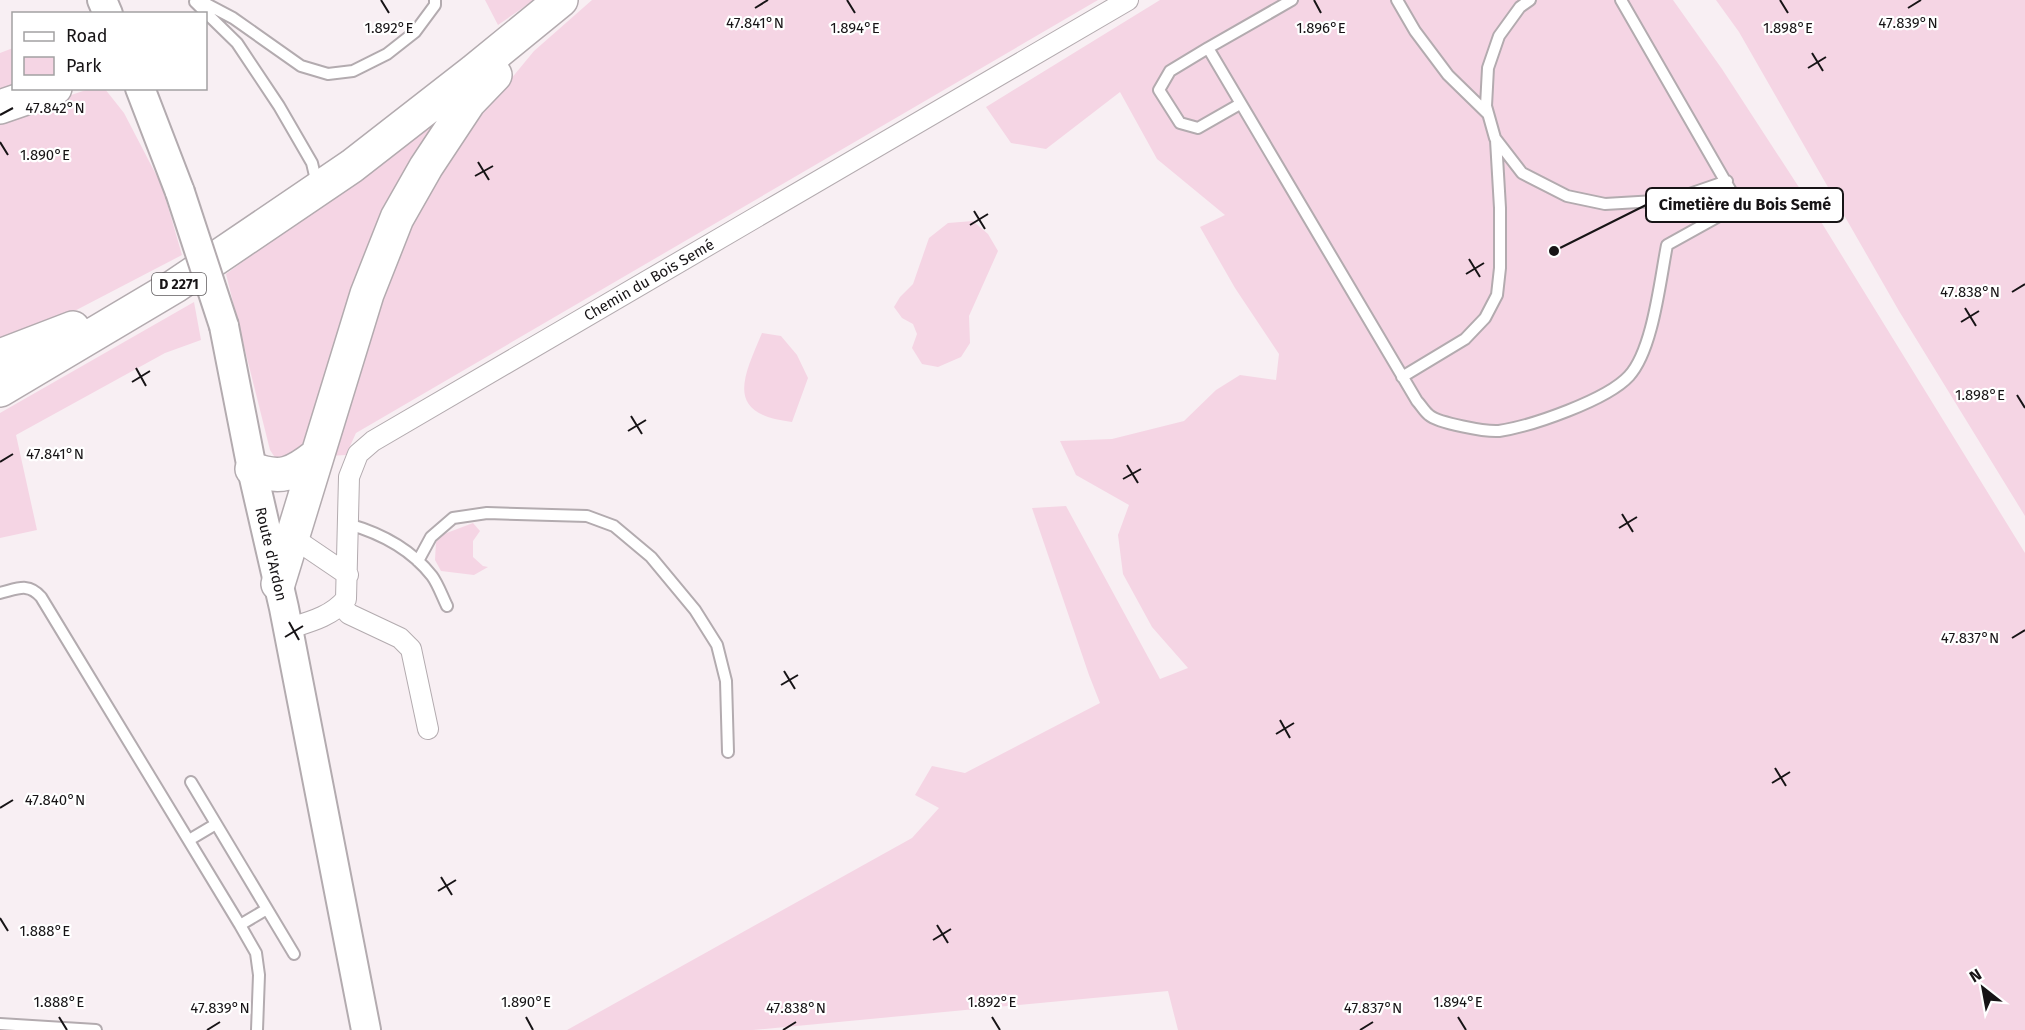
<svg xmlns="http://www.w3.org/2000/svg" width="2025" height="1030" font-family="'Fira Sans',sans-serif">
	<style>
		.green { fill: #f5d5e4 }
		.lines { fill: none; stroke-linecap: round; stroke-linejoin: round }
		.lane-casing { stroke: #b3abaf; stroke-width: 14 }
		.street-casing { stroke: #b3abaf; stroke-width: 22 }
		.secondary-casing { stroke: #b3abaf; stroke-width: 32 }
		.highway-casing { stroke: #b3abaf; stroke-width: 36 }
		.lane { stroke: #fff; stroke-width: 10 }
		.street { stroke: #fff; stroke-width: 20 }
		.secondary { stroke: #fff; stroke-width: 28 }
		.highway { stroke: #fff; stroke-width: 33 }
		.secondary-bridge-casing { stroke: #b3abaf; stroke-width: 32; stroke-linecap: butt }
		.secondary-bridge { stroke: #fff; stroke-width: 28 }
		.ticks { fill: none; stroke: #171416; stroke-width: 2 }
		.labels { text-anchor: middle; stroke-width: 4.5; stroke-linejoin: round; paint-order: stroke }
		.shield { fill: #fff; stroke: #5d5a5c; stroke-width: 1.5 }
		.shield-label { font-size: 14px; font-weight: bold; fill: #171416 }
		.street-label { font-size: 15px; fill: #171416; stroke: #fff }
		.ticks-label { font-size: 15px; text-anchor: middle; fill: #171416; stroke: #fff; stroke-width: 4.5; stroke-linejoin: round; paint-order: stroke }
		.leader { fill: none; stroke: #171416; stroke-width: 2 }
		.callout-dot { fill: #171416; stroke: #fff; stroke-width: 2 }
		.callout { fill: #fff; stroke: #171416; stroke-width: 2 }
		.callout-label { font-size: 16px; text-anchor: middle; font-weight: bold; fill: #171416 }
	</style>
	<rect width="100%" height="100%" fill="#f8eff3"/>
	<!-- green -->
	<path class="green" d="M 485,0 L 534,0 L 498,25 Z
		M 592,0 L 1098,0 L 356,433 L 346,455 L 328,456 L 395,250 L 460,141 L 534,51 Z
		M 1160,0 L 1673,0 L 1722,69 L 1815,212 L 2025,553 L 2025,1030 L 1178,1030 L 1168,991 L 753,1030 L 567,1030 L 912,838 L 939,808 L 915,795 L 932,766 L 965,773 L 1100,703 L 1089,675 L 1032,508 L 1066,506 L 1160,679 L 1188,668 L 1152,627 L 1123,574 L 1118,535 L 1129,505 L 1076,475 L 1060,441 L 1112,439 L 1184,421 L 1216,390 L 1240,375 L 1276,380 L 1279,354 L 1235,288 L 1200,227 L 1225,215 L 1157,159 L 1120,92 L 1046,149 L 1011,143 L 986,107 Z
		M 1716,0 L 2025,0 L 2025,516 L 1899,311 L 1739,32 Z
		M 13,48 L 14,88 L 0,96 L 0,53 Z
		M 89,89 L 105,89 L 124,113 L 162,186 L 182,255 L 61,318 L 0,341 L 0,119 Z
		M 458,102 L 306,453 L 280,465 L 270,450 L 226,274 Z
		M 973,221 L 988,234 L 998,251 L 969,316 L 970,343 L 961,357 L 938,367 L 922,364 L 912,348 L 917,334 L 913,324 L 902,318 L 894,307 L 900,297 L 913,284 L 929,238 L 948,223 Z
		M 194,302 L 201,340 L 165,353 L 16,435 L 37,530 L 0,538 L 0,413 Z
		M 762,333 L 781,336 L 797,355 L 808,378 L 792,422 C 725,414 742,380 762,333 Z
		M 473,523 L 480,531 L 473,541 L 473,557 L 483,566 L 488,567 L 474,575 L 441,571 L 435,560 L 436,542 L 444,534 Z"/>
	<g class="lines">
		<!-- lane casing -->
		<g class="lane-casing">
			<path id="lane" d="M 199,0 L 233,18 L 301,66 L 328,74 L 353,71 L 387,54 L 415,32 L 435,5 L 435,0
				M 1292,0 L 1208,48 L 1417,401 C 1421,405 1424,411 1429,415 C 1438,423 1486,432 1499,431 C 1532,426 1607,400 1629,376 C 1653,350 1660,280 1667,245 L 1739,205 L 1621,0
				M 1397,0 L 1415,31 L 1448,75 L 1488,114
				M 1530,0 L 1520,7 L 1499,36 L 1488,68 L 1486,106 L 1495,138 L 1522,173 L 1567,196 L 1605,204 L 1672,200 L 1727,181
				M 195,2 L 237,43 L 279,106 L 312,163 L 317,184
				M 1208,48 L 1170,71 L 1159,90 L 1180,123 L 1198,128 L 1240,104
				M 1402,377 L 1465,339 L 1485,318 L 1497,295 L 1500,268 L 1500,208 L 1496,140
				M 348,524 C 380,533 411,549 432,576 C 438,584 442,596 447,606
				M 418,561 L 431,537 L 453,518 L 487,513 L 587,516 L 614,526 L 651,557 L 695,610 L 717,645 L 726,681 L 728,752
				M 0,593 C 17,589 28,582 41,597 L 240,925 L 256,953 L 259,975 L 257,1030
				M 191,782 L 294,954
				M 189,840 L 216,824
				M 240,925 L 267,909
				M 0,1024 L 96,1030"/>
		</g>
		<!-- street casing -->
		<g class="street-casing">
			<path id="street" d="M 292,537 L 348,575
				M 341,605 L 349,614 L 400,638 L 411,649 L 428,729
				M 287,629 C 309,622 331,617 346,599 L 349,477 L 358,454 L 373,441 L 1128,0"/>
		</g>
		<!-- secondary casing -->
		<g class="secondary-casing">
			<path id="secondary" d="M 102,0 L 108,14
				M 140,88 L 180,192
				M 224,326 L 252,469 L 284,608 L 366,1030"/>
		</g>
		<!-- highway casing -->
		<g class="highway-casing">
			<path id="highway" d="M 0,107 L 55,88
				M 0,356 L 73,328
				M 0,390 L 175,286 L 352,166 L 474,71 L 561,0
				M 252,469 C 281,480 293,474 316,456
				M 278,584 L 367,294 L 397,218 L 426,167 L 469,102 L 495,75"/>
		</g>
		<!-- lane -->
		<use href="#lane" class="lane"/>
		<!-- street -->
		<use href="#street" class="street"/>
		<!-- secondary -->
		<use href="#secondary" class="secondary"/>
		<!-- highway -->
		<use href="#highway" class="highway"/>
		<!-- secondary-bridge casing -->
		<g class="secondary-bridge-casing">
			<path id="secondary-bridge" d="M 180,192 L 224,326"/>
		</g>
		<!-- secondary-bridge -->
		<use href="#secondary-bridge" class="secondary-bridge"/>
	</g>
	<!-- ticks -->
	<path class="ticks" d="M 381,0 L 389,13M 847,0 L 855,13M 1314,0 L 1321,13M 1780,0 L 1788,13M 755,8 L 768,0M 1908,8 L 1921,0M 1812,53 L 1823,71M 1808,68 L 1826,57M 0,115 L 13,108M 0,142 L 8,155M 478,162 L 489,180M 475,176 L 493,166M 974,211 L 985,229M 970,225 L 988,214M 1469,259 L 1480,277M 1466,274 L 1484,263M 2012,292 L 2025,284M 1965,308 L 1976,326M 1961,322 L 1979,311M 136,368 L 146,386M 132,382 L 150,371M 2017,395 L 2025,408M 631,416 L 642,434M 628,431 L 646,420M 0,462 L 13,454M 1127,465 L 1138,483M 1123,479 L 1141,469M 1622,514 L 1633,532M 1619,528 L 1637,517M 289,622 L 299,640M 285,637 L 303,626M 2012,638 L 2025,630M 784,671 L 795,689M 781,685 L 798,675M 1280,720 L 1290,738M 1276,734 L 1294,723M 1775,768 L 1786,786M 1772,783 L 1790,772M 0,808 L 13,800M 441,877 L 452,895M 438,891 L 456,880M 0,918 L 8,931M 937,925 L 948,943M 933,940 L 951,929M 59,1017 L 67,1030M 526,1017 L 533,1030M 992,1017 L 1000,1030M 1458,1017 L 1466,1030M 207,1030 L 220,1022M 783,1030 L 796,1022M 1360,1030 L 1373,1022"/>
	<g class="labels">
		<!-- shield labels -->
		<rect class="shield" x="152" y="273" width="54" height="22" rx="4.5"/>
		<g class="shield-label">
			<text x="179" y="289">D 2271</text>
		</g>
		<!-- street labels -->
		<g class="street-label">
			<text transform="translate(649 280) rotate(-30)" y="5">Chemin du Bois Semé</text>
			<text transform="translate(271 554) rotate(77)" y="5">Route d'Ardon</text>
		</g>
	</g>
	<g class="ticks-label">
		<text x="755" y="28">47.841°N</text>
		<text x="1908" y="28">47.839°N</text>
		<text x="389" y="33">1.892°E</text>
		<text x="855" y="33">1.894°E</text>
		<text x="1321" y="33">1.896°E</text>
		<text x="1788" y="33">1.898°E</text>
		<text x="55" y="113">47.842°N</text>
		<text x="45" y="160">1.890°E</text>
		<text x="1970" y="297">47.838°N</text>
		<text x="1980" y="400">1.898°E</text>
		<text x="55" y="459">47.841°N</text>
		<text x="1970" y="643">47.837°N</text>
		<text x="55" y="805">47.840°N</text>
		<text x="45" y="936">1.888°E</text>
		<text x="59" y="1007">1.888°E</text>
		<text x="526" y="1007">1.890°E</text>
		<text x="992" y="1007">1.892°E</text>
		<text x="1458" y="1007">1.894°E</text>
		<text x="220" y="1013">47.839°N</text>
		<text x="796" y="1013">47.838°N</text>
		<text x="1373" y="1013">47.837°N</text>
	</g>
	<!-- callouts -->
	<path class="leader" d="M1554 251L1646 205"/>
	<circle class="callout-dot" cx="1554" cy="251" r="6"/>
	<rect class="callout" x="1646" y="188" width="197" height="34" rx="6"/>
	<g class="callout-label">
		<text x="1745" y="210">Cimetière du Bois Semé</text>
	</g>
	<!-- legend -->
	<rect x="12" y="12" width="195" height="78" fill="#ffffff" stroke="#a2a1a2" stroke-width="1.5"/>
	<rect x="24" y="32" width="30" height="9" fill="#ffffff" stroke="#a2a1a2" stroke-width="1.5"/>
	<text x="66" y="42" font-size="18" fill="#171416">Road</text>
	<rect x="24" y="57" width="30" height="18" fill="#f5d5e4" stroke="#a2a1a2" stroke-width="1.5"/>
	<text x="66" y="72" font-size="18" fill="#171416">Park</text>
	<!-- north arrow -->
	<g transform="translate(1983 988) rotate(329)" stroke="#ffffff" stroke-width="4.5" paint-order="stroke">
	<path d="M0-4.5L10 22L0 15L-10 22Z" fill="#171416"/>
	<text y="-9" font-size="16" font-weight="bold" text-anchor="middle" fill="#171416">N</text>
	</g>
</svg>
